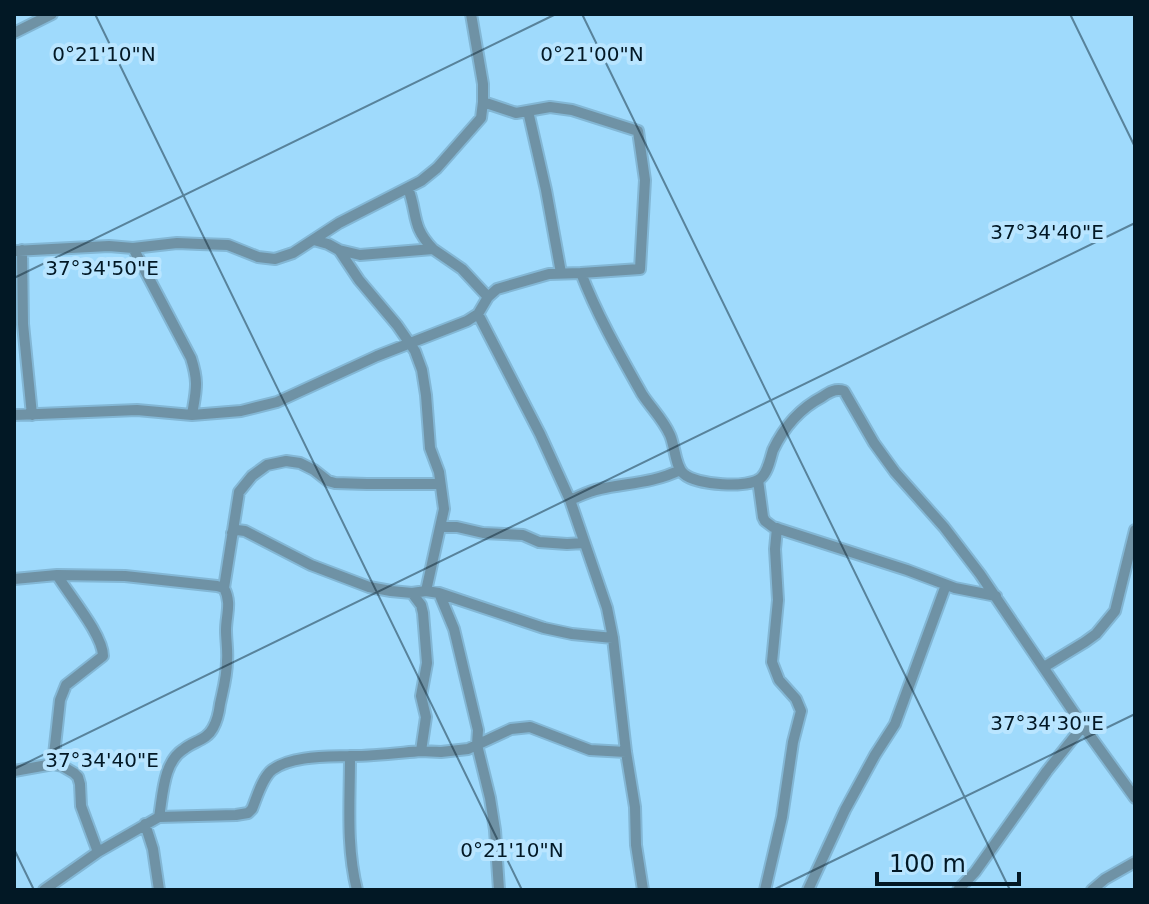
<svg xmlns="http://www.w3.org/2000/svg" width="1149" height="904" font-family="'DejaVu Sans',sans-serif">
	<style>
		.lines { fill: none; stroke-linecap: round; stroke-linejoin: round }
		.street-casing { stroke: #83b7d5; stroke-width: 14 }
		.street { stroke: #6f92a5; stroke-width: 10 }
		.ticks { fill: none; stroke: #021825; stroke-width: 2; stroke-opacity: 0.45 }
		.ticks-label { font-size: 20px; text-anchor: middle; fill: #021825; stroke: #b9e5ff; stroke-width: 8; stroke-linejoin: round; paint-order: stroke }
	</style>
	<rect width="100%" height="100%" fill="#9fdafc"/>
	<g class="lines">
		<!-- street casing -->
		<g class="street-casing">
			<path id="street" d="M 14,33 L 52,14
				M 483,102 L 516,113 L 550,107 L 572,110 L 638,131 L 645,180 L 640,269 L 581,273
				M 528,111 L 546,190 L 561,273
				M 408,188 C 418,215 411,226 433,249
				M 314,240 L 328,244 L 339,250 L 359,280 L 397,325 L 415,351 L 422,370 L 426,395 L 430,448 L 439,472 L 444,509 L 426,591
				M 133,248 L 191,358 C 199,383 196,390 192,415
				M 22,250 L 23,324 L 32,415
				M 339,250 L 360,255 L 433,249 L 462,269 L 488,297
				M 14,251 L 109,246 L 133,248 L 177,243 L 200,244 L 228,245 L 258,257 L 275,259 L 293,253 L 339,223 L 421,181 L 437,168 L 481,118 L 483,102 L 483,84 L 471,14
				M 478,314 L 540,434 L 570,500 L 607,608 L 613,638 L 626,752 L 635,807 L 636,845 L 643,890
				M 14,415 L 137,410 L 192,415 L 241,411 L 277,402 L 377,356 L 467,321 L 478,314 L 488,297 L 497,289 L 549,274 L 581,273 C 597,315 620,355 642,394 C 651,408 663,419 670,435 C 675,446 675,467 684,474 C 696,485 749,489 761,478 C 768,472 770,459 773,450 C 784,427 799,409 822,397 C 829,392 836,388 844,391 L 874,443 L 895,472 L 944,527 L 980,574 L 1083,726 L 1135,798
				M 758,480 L 763,517 L 765,521 L 773,527 L 907,570 L 955,588 L 996,596
				M 570,500 C 580,496 589,491 600,489 C 627,483 654,483 680,470
				M 441,527 L 457,527 L 483,533 L 523,535 L 539,542 L 567,544 L 584,543
				M 232,533 L 237,530 L 245,531 L 311,565 L 369,587 L 391,591 L 412,593 L 426,591 L 439,593 L 544,628 L 572,634 L 613,638
				M 14,579 L 57,575 L 125,576 L 217,586 L 224,588 C 232,603 226,615 226,630 C 226,641 228,651 227,661 C 227,676 223,690 220,704 C 219,712 217,721 213,728 C 207,740 194,741 184,749 C 163,762 163,795 159,817
				M 224,588 L 239,492 L 252,476 L 267,465 L 286,461 L 300,463 L 314,470 L 328,481 L 335,483 L 367,484 L 440,484
				M 412,593 L 421,605 L 423,613 L 427,663 L 421,696 L 426,717 L 421,751 L 441,752 L 468,749 L 511,729 L 530,727 L 590,750 L 626,752
				M 439,593 L 454,629 L 478,730 L 477,745 L 490,798 L 495,830 L 499,890
				M 1044,667 L 1085,642 L 1096,634 L 1115,611 L 1135,530
				M 350,756 C 350,802 346,846 357,890
				M 53,764 L 60,700 L 66,685 L 103,656 C 103,635 69,595 57,575
				M 14,771 L 53,764 L 62,766 L 74,773 L 78,777 L 80,784 L 81,806 L 98,852
				M 145,824 L 153,849 L 159,890
				M 44,890 L 98,852 L 159,817 L 236,815 L 248,813 L 252,809 C 257,797 262,778 272,770 C 292,755 329,757 352,756 C 375,756 398,753 421,751
				M 765,890 L 782,817 L 793,742 L 801,711 L 796,699 L 779,680 L 772,662 L 778,600 L 775,549 L 777,528
				M 808,890 L 845,810 L 875,755 L 895,724 L 946,585
				M 958,890 L 975,872 L 1047,771 L 1083,726
				M 1092,890 L 1105,879 L 1135,862"/>
		</g>
		<!-- street -->
		<use href="#street" class="street"/>
	</g>
	<!-- ticks -->
	<path class="ticks" d="M 95,14 L 522,890M 582,14 L 1010,890M 1070,14 L 1135,147M 14,278 L 556,14M 14,769 L 1135,223M 14,849 L 34,890M 773,890 L 1135,714"/>
	<g class="ticks-label">
		<text x="104" y="61">0°21'10"N</text>
		<text x="592" y="61">0°21'00"N</text>
		<text x="1047" y="239">37°34'40"E</text>
		<text x="102" y="275">37°34'50"E</text>
		<text x="1047" y="730">37°34'30"E</text>
		<text x="102" y="767">37°34'40"E</text>
		<text x="512" y="857">0°21'10"N</text>
	</g>
	<!-- border -->
	<rect width="1149" height="904" fill="none" stroke="#021825" stroke-width="32"/>
	<!-- scale -->
	<path d="M877 872v12h142v-12" fill="none" stroke="#021825" stroke-width="4"/>
	<text x="889" y="872" font-size="24" fill="#021825" stroke="#b9e5ff" stroke-width="6" paint-order="stroke">100 m</text>
</svg>
